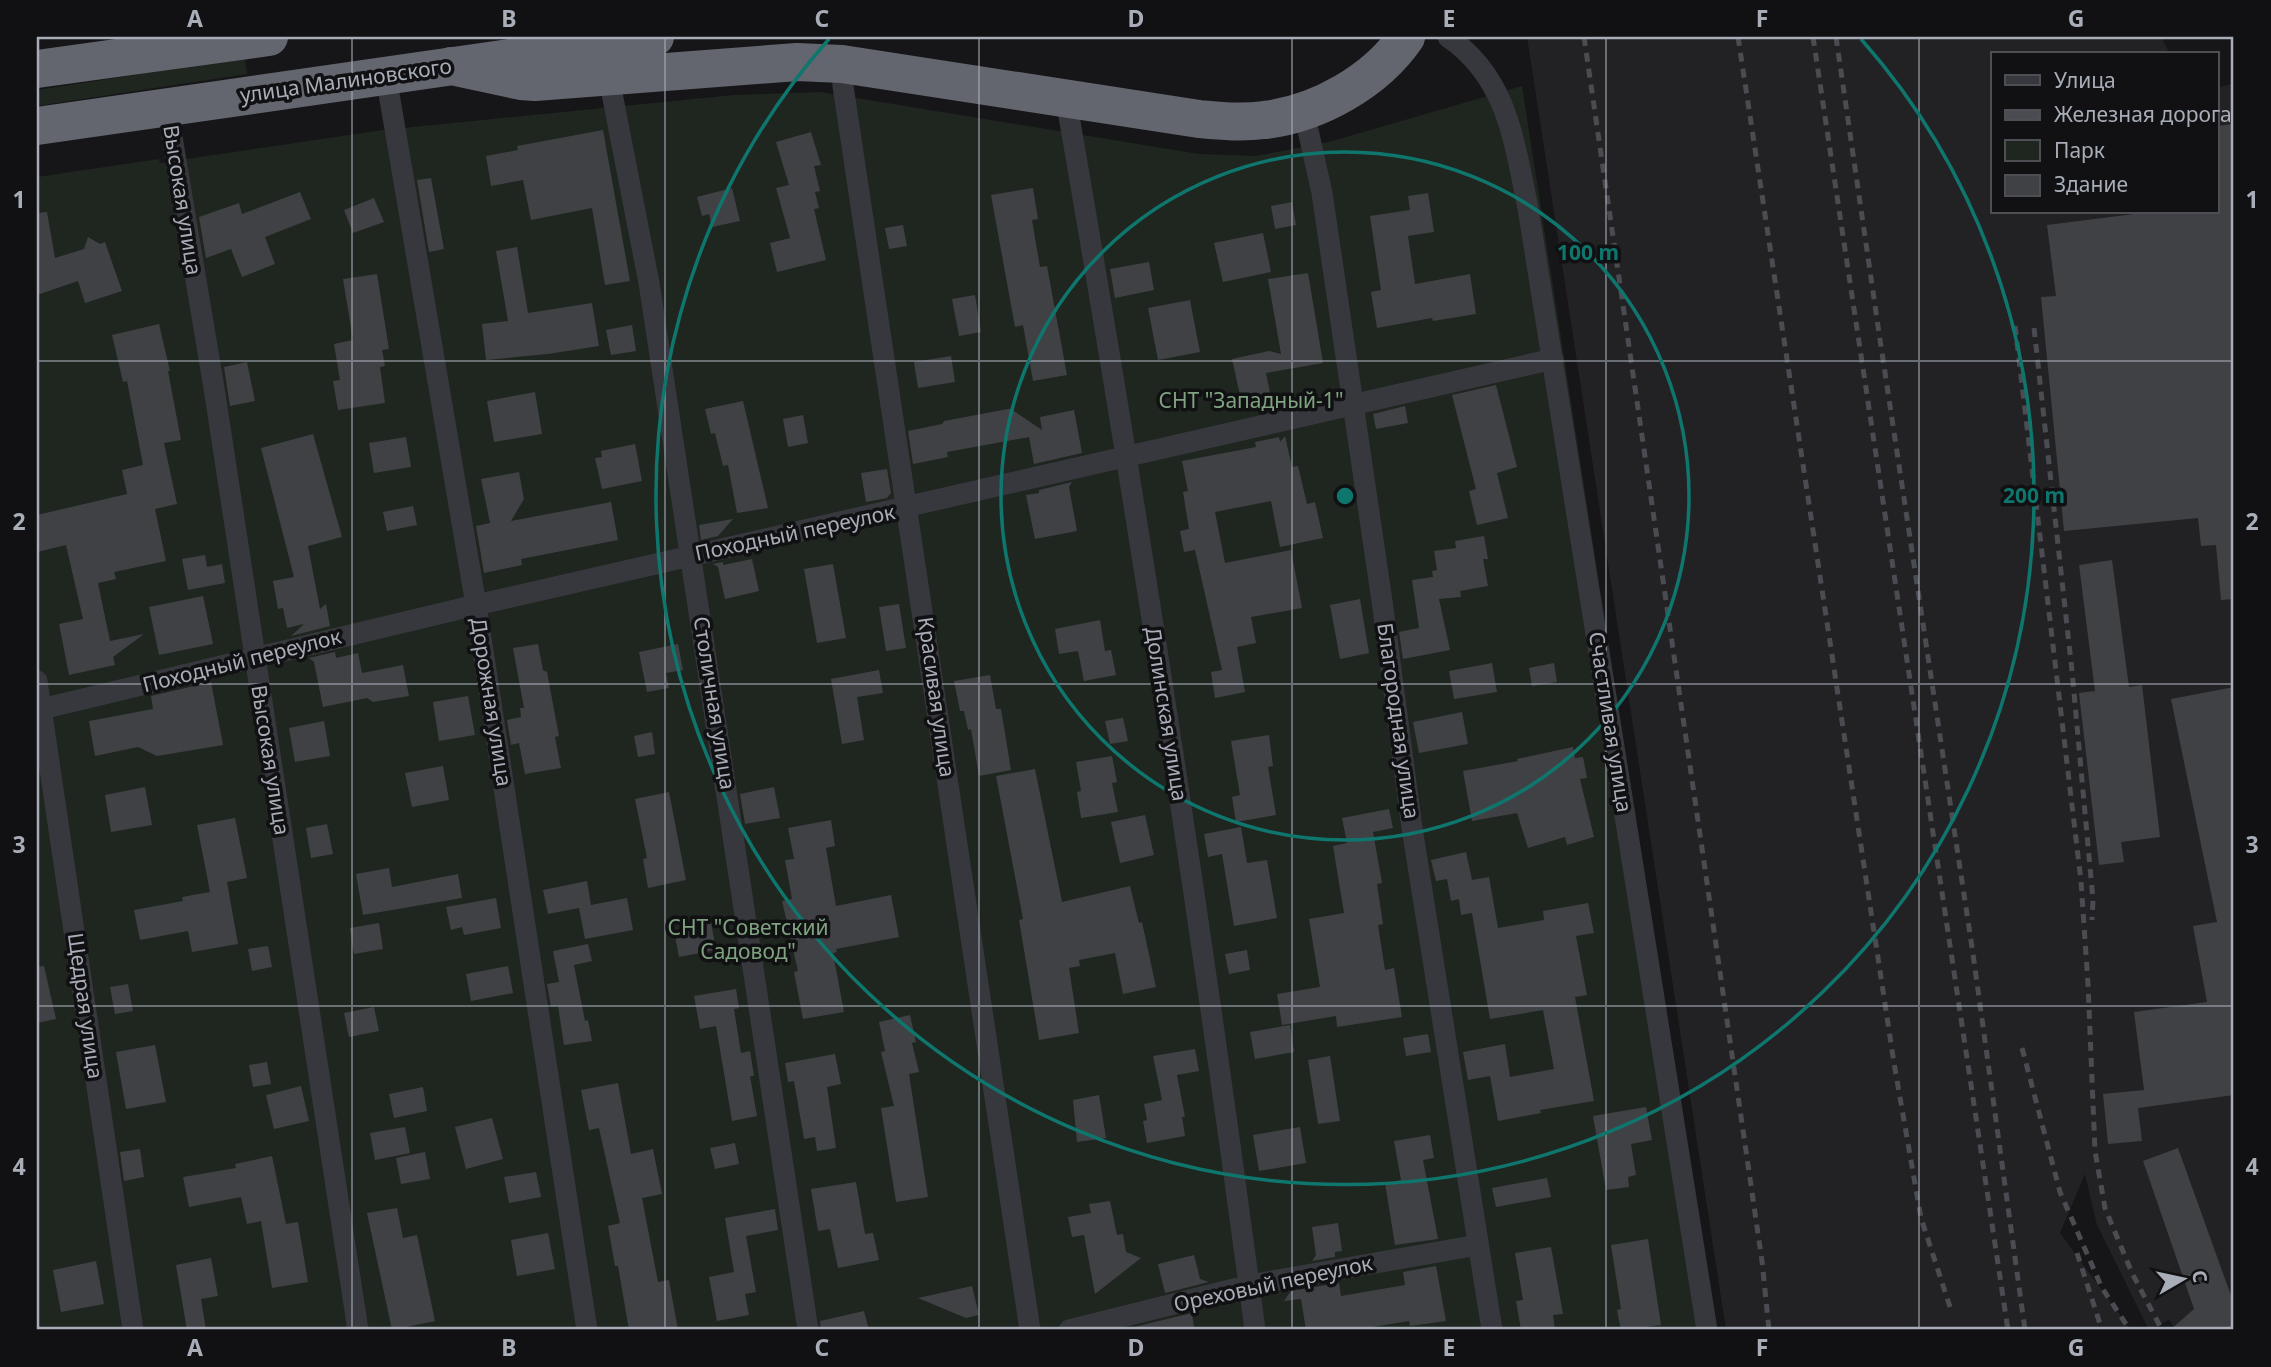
<svg xmlns="http://www.w3.org/2000/svg" width="2271" height="1367" font-family="'Noto Sans',sans-serif">
	<style>
		.built { fill: #222225 }
		.green { fill: #1e261f }
		.building { fill: #404145 }
		.lines { fill: none; stroke-linecap: round; stroke-linejoin: round }
		.street { stroke: #37383d; stroke-width: 21 }
		.highway { stroke: #63666e; stroke-width: 38 }
		.rail { stroke: #4a4c52; stroke-width: 5; stroke-dasharray: 9 7; stroke-linecap: butt }
		.grid { fill: none; stroke: #a8adb8; stroke-width: 2; stroke-opacity: 0.55 }
		.ring { fill: none; stroke: #0f766e; stroke-width: 3.5 }
		.labels { text-anchor: middle; stroke-width: 7; stroke-linejoin: round; paint-order: stroke }
		.street-label { font-size: 21px; fill: #a8adb8; stroke: #111113 }
		.park-label { font-size: 21px; fill: #7fa381; stroke: #111113 }
		.centre { fill: #0f766e; stroke: #111113; stroke-width: 3.5 }
		.ring-label { font-size: 21px; text-anchor: middle; font-weight: bold; fill: #0f766e; stroke: #111113; stroke-width: 7; stroke-linejoin: round; paint-order: stroke }
		.neatline { fill: none; stroke: #a8adb8; stroke-width: 2.5 }
		.grid-label { font-size: 23px; text-anchor: middle; font-weight: bold; fill: #a8adb8 }
	</style>
	<rect width="100%" height="100%" fill="#161618"/>
	<!-- built -->
	<path class="built" d="M 1527,37 L 2161,37 L 2170,54 L 1993,54 L 1993,212 L 2217,212 L 2217,88 L 2234,83 L 2234,1330 L 2176,1330 L 2169,1320 L 2149,1330 L 2097,1225 L 2085,1174 L 2060,1233 L 2131,1330 L 1726,1330 Z"/>
	<!-- green -->
	<path class="green" d="M 245,58 L 247,74 L 37,106 L 37,90 Z
		M 1522,86 L 1715,1330 L 37,1330 L 37,177 L 159,159 L 160,163 L 383,130 L 734,95 L 820,92 L 1199,154 L 1256,156 L 1329,142 Z"/>
	<!-- building -->
	<path class="building" d="M 2234,124 L 2234,599 L 2221,600 L 2216,545 L 2201,546 L 2198,518 L 2064,531 L 2041,297 L 2056,296 L 2047,225 L 2150,212 L 2217,212 L 2217,126 Z
		M 603,130 L 630,281 L 605,285 L 592,208 L 531,220 L 523,180 L 491,186 L 486,156 L 518,150 L 517,146 Z
		M 811,132 L 821,165 L 814,166 L 820,191 L 815,192 L 819,208 L 814,209 L 826,260 L 777,272 L 770,243 L 790,238 L 776,188 L 789,185 L 776,142 Z
		M 431,178 L 444,249 L 429,252 L 417,180 Z
		M 732,188 L 740,221 L 712,227 L 709,214 L 702,216 L 697,197 Z
		M 1033,188 L 1038,219 L 1032,220 L 1040,267 L 1047,266 L 1067,375 L 1033,381 L 1023,325 L 1015,327 L 991,195 Z
		M 300,192 L 311,219 L 265,237 L 275,264 L 242,277 L 231,249 L 206,258 L 199,217 L 239,203 L 242,214 Z
		M 1428,193 L 1434,232 L 1408,236 L 1415,284 L 1470,274 L 1476,314 L 1433,321 L 1432,318 L 1377,328 L 1371,292 L 1381,290 L 1370,216 L 1410,210 L 1408,196 Z
		M 374,198 L 384,222 L 353,233 L 344,210 Z
		M 1292,202 L 1296,225 L 1275,229 L 1271,206 Z
		M 47,212 L 55,258 L 84,249 L 88,237 L 100,244 L 105,242 L 122,291 L 85,303 L 78,281 L 37,295 L 37,213 Z
		M 903,225 L 907,246 L 889,249 L 885,228 Z
		M 1263,233 L 1271,272 L 1223,282 L 1214,243 Z
		M 517,247 L 528,313 L 592,303 L 599,346 L 548,354 L 486,360 L 482,324 L 508,321 L 496,251 Z
		M 1149,262 L 1154,290 L 1115,298 L 1110,269 Z
		M 1308,273 L 1323,363 L 1266,373 L 1272,403 L 1243,409 L 1232,359 L 1269,351 L 1281,354 L 1268,279 Z
		M 377,274 L 389,349 L 382,350 L 385,366 L 380,367 L 385,403 L 338,410 L 333,381 L 340,380 L 334,344 L 353,340 L 343,279 Z
		M 975,295 L 981,332 L 959,336 L 952,299 Z
		M 1190,300 L 1200,352 L 1158,360 L 1148,308 Z
		M 159,324 L 170,371 L 168,371 L 181,440 L 164,443 L 177,504 L 155,509 L 166,561 L 114,572 L 116,579 L 98,583 L 110,641 L 144,634 L 113,657 L 115,665 L 69,675 L 59,624 L 83,619 L 66,545 L 37,552 L 37,515 L 127,494 L 122,470 L 143,465 L 127,381 L 123,382 L 112,335 Z
		M 632,325 L 636,351 L 611,355 L 606,330 Z
		M 951,356 L 955,382 L 918,388 L 914,362 Z
		M 247,362 L 255,401 L 230,406 L 224,367 Z
		M 1496,385 L 1517,467 L 1497,473 L 1508,518 L 1477,525 L 1469,491 L 1476,489 L 1452,395 Z
		M 535,392 L 542,434 L 494,442 L 487,401 Z
		M 743,401 L 768,508 L 737,513 L 728,465 L 723,466 L 715,433 L 711,434 L 705,409 Z
		M 1405,406 L 1408,423 L 1376,429 L 1373,414 Z
		M 1008,409 L 1011,409 L 1042,430 L 1040,417 L 1074,410 L 1082,453 L 1034,464 L 1029,437 L 947,452 L 948,457 L 913,464 L 908,431 L 942,424 L 944,421 Z
		M 803,415 L 808,443 L 788,447 L 783,419 Z
		M 313,434 L 342,537 L 308,546 L 320,609 L 326,604 L 330,626 L 291,636 L 304,624 L 287,628 L 283,608 L 278,609 L 273,581 L 294,577 L 261,448 Z
		M 1285,436 L 1292,467 L 1298,466 L 1307,504 L 1315,502 L 1323,538 L 1280,547 L 1271,501 L 1215,512 L 1225,563 L 1291,550 L 1302,608 L 1251,617 L 1256,643 L 1237,647 L 1245,692 L 1215,698 L 1211,672 L 1222,670 L 1195,550 L 1184,552 L 1180,531 L 1189,529 L 1183,492 L 1188,491 L 1182,461 L 1256,447 L 1255,442 L 1279,437 L 1280,442 Z
		M 406,437 L 411,467 L 374,473 L 369,443 Z
		M 635,444 L 642,481 L 602,489 L 595,458 L 602,457 L 601,451 Z
		M 887,469 L 891,493 L 887,498 L 866,502 L 861,473 Z
		M 519,472 L 524,499 L 511,521 L 611,502 L 618,540 L 521,559 L 522,565 L 484,573 L 476,526 L 490,523 L 481,479 Z
		M 1072,482 L 1069,487 L 1077,531 L 1035,539 L 1026,495 L 1039,493 L 1039,490 Z
		M 413,506 L 417,525 L 387,531 L 383,512 Z
		M 733,519 L 718,536 L 701,540 L 699,525 Z
		M 1484,536 L 1488,559 L 1483,559 L 1488,586 L 1460,591 L 1461,597 L 1439,599 L 1450,650 L 1403,659 L 1399,632 L 1419,628 L 1412,580 L 1433,577 L 1432,571 L 1437,570 L 1434,551 L 1456,548 L 1455,541 Z
		M 205,555 L 207,567 L 222,564 L 225,583 L 188,590 L 182,559 Z
		M 752,559 L 759,591 L 725,599 L 718,567 L 713,564 L 723,562 L 723,565 Z
		M 2112,560 L 2129,687 L 2142,685 L 2160,837 L 2121,842 L 2124,862 L 2099,865 L 2079,693 L 2095,691 L 2079,565 Z
		M 833,564 L 846,638 L 817,643 L 804,569 Z
		M 203,596 L 213,644 L 159,655 L 149,607 Z
		M 1360,599 L 1369,653 L 1340,659 L 1330,605 Z
		M 899,604 L 906,648 L 886,651 L 879,607 Z
		M 1100,620 L 1105,651 L 1111,650 L 1116,675 L 1084,681 L 1078,651 L 1059,654 L 1055,629 Z
		M 538,644 L 543,670 L 547,672 L 559,736 L 555,737 L 561,768 L 525,774 L 519,743 L 511,745 L 507,720 L 521,717 L 520,708 L 524,708 L 513,648 Z
		M 678,644 L 683,670 L 666,673 L 669,688 L 647,692 L 639,652 Z
		M 335,652 L 336,658 L 358,653 L 362,673 L 403,665 L 409,696 L 373,702 L 367,698 L 323,707 L 314,662 L 309,658 Z
		M 1492,663 L 1497,692 L 1454,699 L 1449,671 Z
		M 1554,663 L 1557,682 L 1532,686 L 1529,668 Z
		M 879,670 L 883,693 L 857,697 L 864,740 L 842,744 L 831,679 Z
		M 990,675 L 996,709 L 1001,709 L 1011,770 L 979,776 L 971,729 L 968,730 L 964,711 L 960,711 L 954,681 Z
		M 211,682 L 223,745 L 157,756 L 138,747 L 95,756 L 89,721 L 153,709 L 151,696 Z
		M 2234,687 L 2234,1095 L 2138,1108 L 2142,1141 L 2108,1144 L 2103,1094 L 2144,1090 L 2134,1012 L 2207,1002 L 2193,926 L 2217,922 L 2171,699 Z
		M 468,696 L 475,735 L 439,741 L 433,702 Z
		M 1462,712 L 1468,744 L 1419,753 L 1413,722 Z
		M 1123,718 L 1128,741 L 1110,744 L 1105,721 Z
		M 324,721 L 330,756 L 295,762 L 289,728 Z
		M 652,732 L 655,754 L 638,757 L 634,736 Z
		M 1269,735 L 1273,766 L 1268,767 L 1276,815 L 1236,822 L 1232,797 L 1240,795 L 1231,741 Z
		M 1573,747 L 1575,758 L 1583,757 L 1587,778 L 1580,779 L 1594,837 L 1567,845 L 1565,837 L 1528,848 L 1517,813 L 1472,821 L 1463,771 L 1518,761 L 1517,759 Z
		M 1112,756 L 1117,782 L 1112,783 L 1118,812 L 1081,818 L 1077,792 L 1081,791 L 1076,762 Z
		M 443,766 L 449,800 L 412,807 L 405,773 Z
		M 1035,769 L 1062,902 L 1130,886 L 1139,923 L 1142,922 L 1156,987 L 1123,994 L 1115,953 L 1079,960 L 1080,966 L 1069,968 L 1079,1033 L 1039,1040 L 1019,920 L 1023,919 L 996,776 Z
		M 145,787 L 152,825 L 111,832 L 105,795 Z
		M 774,787 L 780,818 L 745,824 L 740,794 Z
		M 669,792 L 686,880 L 648,888 L 643,859 L 647,858 L 635,799 Z
		M 1389,809 L 1393,828 L 1373,832 L 1382,883 L 1377,884 L 1383,924 L 1378,925 L 1385,970 L 1394,968 L 1402,1017 L 1337,1027 L 1336,1016 L 1282,1025 L 1277,994 L 1320,987 L 1309,919 L 1344,913 L 1333,846 L 1347,843 L 1342,818 Z
		M 1145,815 L 1154,855 L 1120,863 L 1111,822 Z
		M 235,818 L 247,878 L 227,882 L 238,944 L 192,952 L 188,931 L 140,940 L 134,910 L 183,901 L 182,897 L 210,892 L 197,825 Z
		M 831,820 L 835,846 L 826,848 L 836,906 L 891,895 L 899,937 L 836,949 L 837,952 L 833,953 L 844,1012 L 803,1019 L 794,972 L 798,971 L 782,901 L 792,899 L 785,860 L 794,859 L 788,828 Z
		M 327,824 L 333,854 L 311,858 L 306,828 Z
		M 1241,827 L 1247,863 L 1267,860 L 1277,918 L 1234,926 L 1222,854 L 1208,857 L 1204,834 Z
		M 1466,852 L 1472,880 L 1489,877 L 1498,928 L 1544,920 L 1543,911 L 1588,903 L 1594,933 L 1576,936 L 1587,995 L 1575,997 L 1594,1101 L 1540,1110 L 1541,1113 L 1498,1121 L 1490,1076 L 1468,1080 L 1463,1052 L 1505,1044 L 1510,1077 L 1554,1069 L 1543,1010 L 1490,1019 L 1472,913 L 1461,915 L 1459,899 L 1451,901 L 1447,879 L 1436,881 L 1431,860 Z
		M 389,868 L 392,887 L 458,874 L 462,898 L 363,915 L 356,874 Z
		M 587,881 L 591,905 L 627,898 L 633,930 L 585,939 L 579,908 L 548,914 L 543,890 Z
		M 496,898 L 501,928 L 464,935 L 462,927 L 451,930 L 446,907 Z
		M 379,923 L 383,949 L 354,954 L 350,928 Z
		M 711,923 L 716,950 L 679,957 L 674,931 Z
		M 588,944 L 592,961 L 574,965 L 585,1021 L 588,1020 L 592,1041 L 564,1045 L 558,1006 L 551,1007 L 547,984 L 559,982 L 553,951 Z
		M 268,946 L 272,967 L 252,971 L 248,949 Z
		M 1247,950 L 1250,970 L 1229,974 L 1225,954 Z
		M 44,966 L 56,1019 L 37,1023 L 37,967 Z
		M 508,966 L 513,993 L 471,1001 L 466,974 Z
		M 128,984 L 133,1011 L 115,1014 L 110,987 Z
		M 736,989 L 739,1008 L 734,1009 L 741,1053 L 750,1051 L 754,1076 L 750,1076 L 757,1116 L 732,1121 L 716,1026 L 700,1029 L 694,996 Z
		M 374,1007 L 379,1031 L 349,1037 L 344,1013 Z
		M 910,1015 L 916,1042 L 912,1043 L 919,1072 L 909,1074 L 928,1197 L 896,1202 L 881,1108 L 894,1106 L 881,1052 L 885,1051 L 879,1022 Z
		M 1290,1025 L 1294,1052 L 1255,1059 L 1250,1032 Z
		M 1428,1034 L 1431,1052 L 1406,1056 L 1403,1038 Z
		M 155,1045 L 166,1102 L 126,1109 L 116,1052 Z
		M 1195,1049 L 1199,1071 L 1177,1075 L 1185,1117 L 1182,1117 L 1185,1136 L 1147,1143 L 1143,1121 L 1147,1120 L 1144,1104 L 1162,1100 L 1153,1056 Z
		M 835,1054 L 841,1084 L 827,1087 L 836,1148 L 817,1151 L 815,1137 L 804,1139 L 794,1081 L 788,1082 L 785,1063 Z
		M 1330,1056 L 1340,1121 L 1318,1124 L 1308,1060 Z
		M 267,1062 L 271,1084 L 253,1087 L 249,1065 Z
		M 618,1083 L 631,1154 L 653,1149 L 662,1194 L 642,1198 L 658,1282 L 669,1280 L 678,1330 L 629,1330 L 618,1266 L 615,1266 L 608,1226 L 620,1223 L 599,1128 L 589,1130 L 581,1090 Z
		M 301,1086 L 309,1121 L 274,1129 L 266,1095 Z
		M 423,1087 L 427,1111 L 394,1118 L 389,1094 Z
		M 1099,1095 L 1106,1138 L 1077,1142 L 1073,1100 Z
		M 1646,1107 L 1652,1140 L 1631,1144 L 1636,1175 L 1628,1177 L 1629,1187 L 1606,1190 L 1593,1116 Z
		M 492,1118 L 503,1159 L 466,1169 L 455,1127 Z
		M 405,1127 L 410,1153 L 375,1160 L 370,1133 Z
		M 1300,1127 L 1306,1163 L 1259,1171 L 1253,1135 Z
		M 1430,1135 L 1434,1158 L 1423,1160 L 1438,1239 L 1395,1245 L 1385,1183 L 1401,1180 L 1394,1141 Z
		M 735,1143 L 739,1164 L 715,1169 L 710,1148 Z
		M 2178,1148 L 2234,1304 L 2234,1330 L 2170,1330 L 2194,1309 L 2143,1161 Z
		M 140,1149 L 144,1177 L 124,1181 L 120,1152 Z
		M 425,1152 L 430,1179 L 401,1184 L 396,1158 Z
		M 272,1156 L 286,1224 L 298,1222 L 308,1282 L 272,1288 L 261,1221 L 247,1224 L 241,1197 L 189,1207 L 183,1177 L 236,1168 L 235,1164 Z
		M 536,1172 L 541,1197 L 509,1203 L 504,1177 Z
		M 1547,1178 L 1551,1197 L 1496,1207 L 1492,1188 Z
		M 856,1182 L 865,1234 L 873,1233 L 879,1260 L 838,1268 L 830,1229 L 818,1231 L 811,1189 Z
		M 1110,1201 L 1117,1235 L 1123,1234 L 1126,1252 L 1141,1258 L 1095,1294 L 1084,1235 L 1072,1237 L 1068,1217 L 1091,1213 L 1089,1204 Z
		M 397,1208 L 403,1238 L 417,1235 L 435,1321 L 392,1330 L 367,1213 Z
		M 775,1209 L 778,1230 L 746,1236 L 756,1292 L 745,1294 L 749,1315 L 717,1321 L 709,1277 L 734,1272 L 725,1218 Z
		M 1338,1223 L 1342,1251 L 1335,1252 L 1335,1257 L 1312,1261 L 1316,1255 L 1312,1227 Z
		M 548,1233 L 555,1269 L 517,1276 L 511,1240 Z
		M 1648,1239 L 1661,1325 L 1621,1330 L 1617,1310 L 1621,1309 L 1611,1245 Z
		M 1551,1247 L 1563,1314 L 1553,1315 L 1555,1330 L 1521,1330 L 1516,1301 L 1523,1300 L 1515,1253 Z
		M 1194,1255 L 1200,1279 L 1209,1282 L 1165,1293 L 1158,1264 Z
		M 211,1258 L 218,1296 L 201,1299 L 206,1330 L 187,1330 L 176,1265 Z
		M 96,1261 L 104,1304 L 61,1312 L 53,1270 Z
		M 1436,1266 L 1446,1321 L 1410,1326 L 1409,1321 L 1354,1330 L 1306,1330 L 1301,1299 L 1284,1301 L 1291,1291 L 1339,1283 L 1341,1296 L 1405,1285 L 1403,1272 Z
		M 972,1286 L 979,1315 L 966,1318 L 918,1298 Z
		M 864,1311 L 869,1330 L 821,1330 L 820,1321 Z
		M 1192,1313 L 1194,1327 L 1189,1327 L 1189,1330 L 1130,1330 L 1130,1328 Z"/>
	<g class="lines">
		<!-- street -->
		<path class="street" d="M 1448,37 C 1508,78 1514,142 1528,208 L 1707,1330
			M 842,64 L 843,86 L 1030,1330
			M 386,76 L 476,605 L 587,1330
			M 609,78 L 649,283 L 808,1330
			M 1066,99 C 1137,508 1201,919 1255,1330
			M 167,107 L 214,388 L 358,1330
			M 1304,112 L 1322,193 L 1382,601 L 1412,828 L 1492,1330
			M 37,681 L 133,1330
			M 37,710 L 476,605 L 1553,359
			M 1069,1330 L 1250,1285 L 1478,1245"/>
		<!-- highway -->
		<path class="highway" d="M 451,66 L 521,81 L 535,82 L 797,62 L 842,64 L 1199,119 C 1221,121 1242,123 1264,120 C 1318,114 1376,81 1406,37
			M 37,69 L 269,37
			M 37,126 L 655,37"/>
		<!-- rail -->
		<path class="rail" d="M 1584,37 L 1762,1261 L 1769,1330
			M 1738,37 L 1894,1063 L 1921,1218 L 1950,1307
			M 1813,37 L 2008,1330
			M 1836,37 L 1879,333 L 1973,954 L 2025,1330
			M 2015,326 L 2081,881 L 2088,984 L 2095,1151 L 2105,1208 L 2132,1273 L 2162,1330
			M 2034,328 L 2072,671 L 2093,900 L 2092,920
			M 2022,1048 L 2060,1192 L 2102,1288 L 2130,1330
			M 2077,1253 L 2102,1330"/>
	</g>
	<!-- grid -->
	<path class="grid" d="M 352,37 L 352,1330M 665,37 L 665,1330M 979,37 L 979,1330M 1292,37 L 1292,1330M 1606,37 L 1606,1330M 1919,37 L 1919,1330M 37,361 L 2234,361M 37,684 L 2234,684M 37,1006 L 2234,1006"/>
	<!-- distance rings -->
	<g class="ring">
		<circle cx="1345" cy="496" r="344"/>
		<path d="M1861 39A689 689 0 1 1 829 39"/>
	</g>
	<g class="labels">
		<!-- street labels -->
		<g class="street-label">
			<text transform="translate(346 81) rotate(-8)" y="7">улица Малиновского</text>
			<text transform="translate(182 200) rotate(81)" y="7">Высокая улица</text>
			<text transform="translate(795 533) rotate(-12)" y="7">Походный переулок</text>
			<text transform="translate(242 661) rotate(-14)" y="7">Походный переулок</text>
			<text transform="translate(936 697) rotate(82)" y="7">Красивая улица</text>
			<text transform="translate(491 702) rotate(81)" y="7">Дорожная улица</text>
			<text transform="translate(714 703) rotate(81)" y="7">Столичная улица</text>
			<text transform="translate(1166 714) rotate(81)" y="7">Долинская улица</text>
			<text transform="translate(1398 721) rotate(82)" y="7">Благородная улица</text>
			<text transform="translate(1610 722) rotate(81)" y="7">Счастливая улица</text>
			<text transform="translate(270 760) rotate(81)" y="7">Высокая улица</text>
			<text transform="translate(85 1006) rotate(82)" y="7">Щедрая улица</text>
			<text transform="translate(1273 1284) rotate(-12)" y="7">Ореховый переулок</text>
		</g>
		<!-- park labels -->
		<g class="park-label">
			<text x="1251" y="408">СНТ "Западный-1"</text>
			<text x="748" y="935">СНТ "Советский<tspan x="748" dy="24">Садовод"</tspan></text>
		</g>
	</g>
	<circle cx="1345" cy="496" r="10" class="centre"/>
	<g class="ring-label">
		<text x="1588" y="260">100 m</text>
		<text x="2034" y="503">200 m</text>
	</g>
	<!-- border -->
	<rect width="2271" height="1367" fill="none" stroke="#111113" stroke-width="77"/>
	<!-- legend -->
	<rect x="1991" y="52" width="228" height="161" fill="#111113" stroke="#4d4f55" stroke-width="2"/>
	<rect x="2005" y="75" width="35" height="10" fill="#37383d" stroke="#4d4f55" stroke-width="2"/>
	<text x="2054" y="88" font-size="21" fill="#a8adb8">Улица</text>
	<rect x="2005" y="110" width="35" height="10" fill="#4a4c52" stroke="#4d4f55" stroke-width="2"/>
	<text x="2054" y="122" font-size="21" fill="#a8adb8">Железная дорога</text>
	<rect x="2005" y="140" width="35" height="21" fill="#1e261f" stroke="#4d4f55" stroke-width="2"/>
	<text x="2054" y="158" font-size="21" fill="#a8adb8">Парк</text>
	<rect x="2005" y="175" width="35" height="21" fill="#404145" stroke="#4d4f55" stroke-width="2"/>
	<text x="2054" y="192" font-size="21" fill="#a8adb8">Здание</text>
	<!-- north arrow -->
	<g transform="translate(2183 1279) rotate(81)" stroke="#111113" stroke-width="5" paint-order="stroke">
	<path d="M0-5L12 26L0 18L-12 26Z" fill="#a8adb8"/>
	<text y="-10" font-size="19" font-weight="bold" text-anchor="middle" fill="#a8adb8">С</text>
	</g>
	<rect x="38" y="38" width="2194" height="1290" class="neatline"/>
	<g class="grid-label">
		<text x="195" y="27">A</text>
		<text x="509" y="27">B</text>
		<text x="822" y="27">C</text>
		<text x="1136" y="27">D</text>
		<text x="1449" y="27">E</text>
		<text x="1762" y="27">F</text>
		<text x="2076" y="27">G</text>
		<text x="19" y="208">1</text>
		<text x="2252" y="208">1</text>
		<text x="19" y="530">2</text>
		<text x="2252" y="530">2</text>
		<text x="19" y="853">3</text>
		<text x="2252" y="853">3</text>
		<text x="19" y="1175">4</text>
		<text x="2252" y="1175">4</text>
		<text x="195" y="1356">A</text>
		<text x="509" y="1356">B</text>
		<text x="822" y="1356">C</text>
		<text x="1136" y="1356">D</text>
		<text x="1449" y="1356">E</text>
		<text x="1762" y="1356">F</text>
		<text x="2076" y="1356">G</text>
	</g>
</svg>
